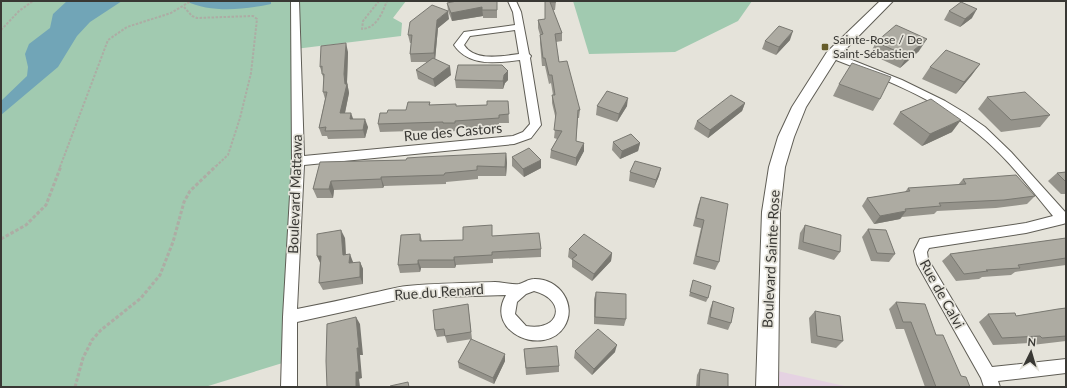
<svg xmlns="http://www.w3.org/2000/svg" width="1067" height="388" font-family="Lato,sans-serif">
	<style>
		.commercial { fill: #e5d2e2 }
		.green { fill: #a1cab0 }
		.water { fill: #71a5b7 }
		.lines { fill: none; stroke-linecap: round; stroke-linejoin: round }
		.street-casing { stroke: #5f5d55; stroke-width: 2 }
		.secondary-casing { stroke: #5f5d55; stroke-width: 2 }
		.path-far1 { stroke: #adaca4; stroke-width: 2; stroke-dasharray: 2.5 1.5; stroke-linecap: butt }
		.path { stroke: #adaca4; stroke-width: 3; stroke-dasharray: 3.5 2; stroke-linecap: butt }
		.street { fill: #fff; fill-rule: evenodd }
		.secondary { fill: #fff; fill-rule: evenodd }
		.wall { fill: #95938b }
		.shaded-wall { fill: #797871 }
		.building { fill: #adaba2; stroke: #797871 }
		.poi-dot { fill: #665c29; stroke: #e5e3da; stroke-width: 1.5 }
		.labels { text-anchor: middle; stroke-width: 3.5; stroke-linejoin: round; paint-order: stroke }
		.far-poi-label { font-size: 12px; fill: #393834; stroke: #e5e3da; text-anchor: start }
		.street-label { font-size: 14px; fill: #393834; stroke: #e5e3da }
	</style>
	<rect width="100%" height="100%" fill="#e5e3da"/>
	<!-- commercial -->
	<path class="commercial" d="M 773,370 L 849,387 L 773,387 Z"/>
	<!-- green -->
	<path class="green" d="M 1,1 L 406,1 L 393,18 L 402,23 L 401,36 L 295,49 L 289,361 L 205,387 L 1,387 Z
		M 573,1 L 752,1 L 738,21 L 675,52 L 589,54 Z"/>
	<!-- water -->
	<path class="water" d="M 67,1 L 122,1 L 90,22 L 77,36 L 58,67 L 1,115 L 1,101 L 27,76 L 28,67 L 25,54 L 29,44 L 50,28 L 53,14 Z
		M 185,1 L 269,1 L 271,2 L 271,4 C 242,10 212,13 185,1 Z"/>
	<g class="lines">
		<!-- street casing -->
		<g class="street-casing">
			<path id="street" d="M 291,1 L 299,1 L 304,156 L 513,136 L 523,132 L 530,124 L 520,60 C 497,63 469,67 454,45 L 464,32 L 515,25 L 513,12 L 508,1 L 516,1 L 521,12 L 529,54 L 531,56 L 530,58 L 541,125 L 531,138 L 514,144 L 304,165 L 297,309 C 322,304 347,299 372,293 C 383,291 395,287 407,286 C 436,283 466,283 495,282 C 503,282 512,285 519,284 C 524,283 528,279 534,279 C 559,278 578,305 564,327 C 545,357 484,333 506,295 L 406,298 L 297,322 L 297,387 L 281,387 L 283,317 L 292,161 ZM 515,30 L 519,54 C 502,56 475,62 464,45 L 470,36 ZM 534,291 C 568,300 560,332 526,326 L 515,314 L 517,302 L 526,294 Z
				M 832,52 L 902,80 L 945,101 L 965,113 L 985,127 L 1011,152 L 1066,213 L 1066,223 L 1063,224 L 1026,233 L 929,248 L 927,252 L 928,259 L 992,367 L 1066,359 L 1066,373 L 998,381 L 1000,387 L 984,387 L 981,378 L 917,264 L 914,251 L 920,239 L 925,238 L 1026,223 L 1053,216 C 1029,187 1007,157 977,133 C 934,97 880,78 829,57 L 827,55 Z"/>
		</g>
		<!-- secondary casing -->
		<g class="secondary-casing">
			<path id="secondary" d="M 880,1 L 893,1 L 837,58 L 806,107 L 794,137 L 785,167 L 780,212 L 778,387 L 756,387 L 762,212 L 769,167 L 778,137 L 792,107 L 827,52 Z"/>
		</g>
		<!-- path-far1 -->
		<path class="path-far1" d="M 379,1 L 363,21 L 362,29 C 377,28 382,13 387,1
			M 184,7 L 192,16 L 197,18 L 253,16 L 257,19 L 251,73 L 240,118 L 228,155 L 215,167
			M 1,30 L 19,11 L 33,1
			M 60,167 L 108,40 L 127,27 L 171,13 L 191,1"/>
		<!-- path -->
		<path class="path" d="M 1,239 L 26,225 L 46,205 L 61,166
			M 75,387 L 83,358 L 92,340 L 101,330 L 141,298 L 160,275 L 173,242 L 184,202 L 190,191 L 216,166"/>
		<!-- street -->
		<use href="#street" class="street"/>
		<!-- secondary -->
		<use href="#secondary" class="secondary"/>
	</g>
	<!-- wall -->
	<path class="wall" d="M 497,1 L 497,18 L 483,18 L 483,16 L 452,21 L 448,11 L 447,3 Z
		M 545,1 L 556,1 L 555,10 L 553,10 L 562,33 L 562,41 L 556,42 L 559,62 L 580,110 L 579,118 L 578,118 L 576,141 L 584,151 L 576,166 L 550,158 L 551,150 L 557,139 L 554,138 L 556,120 L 552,103 L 552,95 L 553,95 L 551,83 L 549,84 L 545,66 L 542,66 L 540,43 L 540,35 L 538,28 L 538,20 L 545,19 Z
		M 949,11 L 972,18 L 960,27 L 944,20 Z
		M 449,19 L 438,28 L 435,59 L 451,75 L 435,87 L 418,79 L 416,70 L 428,62 L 411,62 L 410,54 L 411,43 L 410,43 L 408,35 Z
		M 790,40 L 776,55 L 762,49 L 765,41 Z
		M 876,42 L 919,51 L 900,68 L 870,54 Z
		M 348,52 L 347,82 L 349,93 L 345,113 L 353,119 L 368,127 L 365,138 L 328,139 L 327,136 L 322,136 L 319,128 L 325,99 L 323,92 L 324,80 L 320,67 Z
		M 980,64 L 971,76 L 956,94 L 922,79 L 930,67 Z
		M 455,80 L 508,80 L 505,83 L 503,89 L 456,88 Z
		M 839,84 L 880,99 L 873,111 L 833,96 Z
		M 987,97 L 1050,115 L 1040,127 L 1001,132 L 978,109 Z
		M 508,101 L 509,123 L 499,123 L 499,126 L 456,129 L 456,131 L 444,132 L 444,130 L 380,132 L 378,124 L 387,113 L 406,110 L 430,102 L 430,105 L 457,106 L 487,105 Z
		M 745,103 L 742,111 L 708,138 L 694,129 L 697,121 Z
		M 597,106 L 627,106 L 617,122 L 596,115 Z
		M 900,112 L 952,132 L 922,146 L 893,124 Z
		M 613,142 L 640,143 L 638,151 L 620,159 L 612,150 Z
		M 506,153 L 507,163 L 506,176 L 478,176 L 478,179 L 446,182 L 446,184 L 384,186 L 383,188 L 334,190 L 333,198 L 317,198 L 313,189 L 320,162 L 406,160 Z
		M 512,157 L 541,160 L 541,168 L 524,177 L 512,166 Z
		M 661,168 L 659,176 L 654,188 L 629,181 L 630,172 Z
		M 1066,172 L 1066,194 L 1061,194 L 1048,181 L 1057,173 Z
		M 963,179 L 1035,196 L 1027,204 L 996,208 L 937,211 L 934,214 L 902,217 L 900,219 L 874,224 L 862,206 L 867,198 L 905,192 L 908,188 L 958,185 Z
		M 701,197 L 719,262 L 715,270 L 693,264 L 701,228 L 693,226 L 698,205 Z
		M 805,225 L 840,252 L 834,260 L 798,249 L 800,233 Z
		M 868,229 L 895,254 L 889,262 L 871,261 L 862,237 Z
		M 420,234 L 422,241 L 463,240 L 492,236 L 541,249 L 541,257 L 493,259 L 493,263 L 456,265 L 455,268 L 421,268 L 420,272 L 400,273 L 398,265 Z
		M 345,238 L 346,255 L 353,262 L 353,263 L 360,262 L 363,269 L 363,284 L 323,290 L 319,283 L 320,263 L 317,256 Z
		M 1066,238 L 1066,265 L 1015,272 L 1011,275 L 982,277 L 979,279 L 956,281 L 942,261 L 950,254 Z
		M 569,249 L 612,253 L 611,261 L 592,281 L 572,267 L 572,260 L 568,257 Z
		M 693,280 L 708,298 L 706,302 L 689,296 Z
		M 596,292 L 626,319 L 624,326 L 594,324 L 594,299 Z
		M 713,301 L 731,323 L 728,330 L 707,324 L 710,309 Z
		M 896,302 L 936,335 L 961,376 L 970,387 L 925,387 L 904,329 L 896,329 L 889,309 Z
		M 468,304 L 472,339 L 447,343 L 445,336 L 437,337 L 435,330 Z
		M 1066,308 L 1066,341 L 1032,345 L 1030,343 L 993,345 L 979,322 L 988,314 L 1016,316 Z
		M 815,311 L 843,341 L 836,348 L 811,343 L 809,318 Z
		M 524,349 L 559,366 L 559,372 L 526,375 Z
		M 575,351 L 615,352 L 592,375 L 574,358 Z
		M 505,361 L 494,384 L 459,368 L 458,362 Z
		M 700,369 L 728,387 L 696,387 L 697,375 Z"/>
	<!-- shaded-wall -->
	<path class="shaded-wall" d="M 482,7 L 483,16 L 452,21 L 451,13 Z
		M 977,9 L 972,18 L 960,27 L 965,19 Z
		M 448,11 L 449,19 L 438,28 L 435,61 L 434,53 L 437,20 Z
		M 793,31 L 790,40 L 776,55 L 779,47 Z
		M 927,39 L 919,51 L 900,68 L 907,56 Z
		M 346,43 L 348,52 L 347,82 L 349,93 L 343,122 L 340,113 L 345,84 L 344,74 Z
		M 980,64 L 971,76 L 956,94 L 964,82 Z
		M 450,66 L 451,75 L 435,87 L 433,79 Z
		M 508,71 L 508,80 L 505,83 L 503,89 L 503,81 L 504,75 Z
		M 628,98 L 627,106 L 617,122 L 619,114 Z
		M 745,103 L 742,111 L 708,138 L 710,130 Z
		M 351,113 L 354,121 L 350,119 Z
		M 365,119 L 368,127 L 365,138 L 363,130 Z
		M 961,120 L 952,132 L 922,146 L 930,134 Z
		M 584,143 L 584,151 L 576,166 L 576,158 Z
		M 640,143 L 638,151 L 620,159 L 622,151 Z
		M 506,153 L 507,163 L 506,176 L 505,167 Z
		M 541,160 L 541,168 L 524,177 L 523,169 Z
		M 661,168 L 659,176 L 654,188 L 656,180 Z
		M 381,177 L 384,186 L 383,188 L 381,179 Z
		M 331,181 L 334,190 L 333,198 L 329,189 Z
		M 906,211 L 900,219 L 874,224 L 880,216 Z
		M 341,230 L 345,238 L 346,263 L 343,255 Z
		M 612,253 L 611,261 L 592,281 L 594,274 Z
		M 350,254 L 353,262 L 353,271 L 349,263 Z
		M 317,256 L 321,256 L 321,264 Z
		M 454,257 L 456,265 L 455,268 L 454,260 Z
		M 418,260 L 421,268 L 420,272 L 418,264 Z
		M 360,262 L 363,269 L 363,284 L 360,277 Z
		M 356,317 L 360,324 L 363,355 L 360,355 L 362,378 L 359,379 L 360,387 L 356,387 L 356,372 L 357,348 Z
		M 617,345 L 615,352 L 592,375 L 594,369 Z
		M 505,354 L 505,361 L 494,384 L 493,378 Z"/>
	<!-- building -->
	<path class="building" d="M 457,1 L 497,1 L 497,10 L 482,10 L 482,7 L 451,13 L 447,3 Z
		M 545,1 L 556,1 L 556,2 L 550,2 L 562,33 L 555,34 L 559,62 L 567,61 L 580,110 L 578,110 L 576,141 L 584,143 L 576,158 L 551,150 L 562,131 L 554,130 L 556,113 L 552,95 L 555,95 L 552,75 L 549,75 L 545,58 L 543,58 L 540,35 L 543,34 L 538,20 L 545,19 Z
		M 961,2 L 977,9 L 965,19 L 949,11 Z
		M 432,5 L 448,11 L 437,20 L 434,53 L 410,54 L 412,35 L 408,35 L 410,22 Z
		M 896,25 L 927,39 L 907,56 L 876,42 Z
		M 779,26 L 793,31 L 779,47 L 765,41 Z
		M 346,43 L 344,74 L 345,84 L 347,84 L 340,113 L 351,113 L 350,119 L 365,119 L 363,130 L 325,131 L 326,127 L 319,128 L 327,92 L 323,92 L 324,74 L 322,74 L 322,66 L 320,67 L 321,46 Z
		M 946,50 L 980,64 L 964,82 L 930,67 Z
		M 433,58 L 450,66 L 433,79 L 416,70 Z
		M 852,63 L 891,77 L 880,99 L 839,84 Z
		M 458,65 L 502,65 L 508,71 L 504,75 L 503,81 L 455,80 Z
		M 607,91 L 628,98 L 619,114 L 597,106 Z
		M 1025,92 L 1050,115 L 1011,120 L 987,97 Z
		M 731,95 L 745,103 L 710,130 L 697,121 Z
		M 931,99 L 961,120 L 930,134 L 900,112 Z
		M 487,101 L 508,101 L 509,114 L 499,115 L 499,118 L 455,121 L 455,123 L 443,123 L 443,122 L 378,124 L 380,113 L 387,113 L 388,110 L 406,110 L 408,102 L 430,102 L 429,105 L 456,104 L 456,106 L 487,105 Z
		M 631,134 L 640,143 L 622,151 L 613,142 Z
		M 529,148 L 541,160 L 523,169 L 512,157 Z
		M 506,153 L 505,167 L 477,166 L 477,170 L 445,173 L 444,175 L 381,177 L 381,179 L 331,181 L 329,189 L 313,189 L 320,162 L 406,160 L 407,158 L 422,157 Z
		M 635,161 L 661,168 L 656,180 L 630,172 Z
		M 1066,172 L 1066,182 L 1057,173 Z
		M 1016,175 L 1035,196 L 1004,200 L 939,203 L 941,206 L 905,209 L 906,211 L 880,216 L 867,198 L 910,191 L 908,188 L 966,184 L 963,179 Z
		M 701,197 L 728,204 L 719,262 L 696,256 L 704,220 L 696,218 Z
		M 492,225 L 492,236 L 539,233 L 541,249 L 492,252 L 492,255 L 454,257 L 454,260 L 418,260 L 418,264 L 398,265 L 401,235 L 420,234 L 420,241 L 463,240 L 463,227 Z
		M 805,225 L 841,235 L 840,252 L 803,242 Z
		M 868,229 L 886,230 L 895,254 L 877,253 Z
		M 341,230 L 343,255 L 350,254 L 349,263 L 360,262 L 360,277 L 319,283 L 321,256 L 317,256 L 317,234 Z
		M 584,234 L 612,253 L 594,274 L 572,259 L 577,255 L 569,249 Z
		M 1066,238 L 1066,258 L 1018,265 L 1020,268 L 986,270 L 988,271 L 964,274 L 950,254 Z
		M 693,280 L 711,286 L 708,298 L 690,292 Z
		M 596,292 L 626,294 L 626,319 L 595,317 Z
		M 713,301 L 734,308 L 731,323 L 710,317 Z
		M 896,302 L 925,304 L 936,335 L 943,335 L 961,376 L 966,377 L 970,387 L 936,387 L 911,322 L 903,322 Z
		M 468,304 L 471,332 L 445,336 L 444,329 L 435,330 L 433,310 Z
		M 1066,308 L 1066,336 L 1042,338 L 1040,336 L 1002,338 L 988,314 L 1015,313 L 1016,316 L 1058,309 Z
		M 815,311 L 840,316 L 843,341 L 817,336 Z
		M 356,317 L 359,348 L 357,348 L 359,372 L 356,372 L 356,387 L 327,387 L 326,361 L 327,324 Z
		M 598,329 L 617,345 L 594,369 L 575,351 Z
		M 471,339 L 505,354 L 493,378 L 458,362 Z
		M 557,346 L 559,366 L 526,368 L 524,349 Z
		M 700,369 L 728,374 L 728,387 L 699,387 Z
		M 408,382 L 409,387 L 391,387 L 390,386 Z"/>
	<!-- markers -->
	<rect class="poi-dot" x="821" y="43" width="8" height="8" rx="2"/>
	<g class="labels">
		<!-- far-poi labels -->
		<g class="far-poi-label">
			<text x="833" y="44">Sainte-Rose / De<tspan x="833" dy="14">Saint-Sébastien</tspan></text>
		</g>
		<!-- street labels -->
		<g class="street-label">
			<text transform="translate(453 132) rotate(-5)" y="5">Rue des Castors</text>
			<text transform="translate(295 194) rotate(-88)" y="5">Boulevard Mattawa</text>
			<text transform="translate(771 259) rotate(-87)" y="5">Boulevard Sainte-Rose</text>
			<text transform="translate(439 292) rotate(-4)" y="5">Rue du Renard</text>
			<text transform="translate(942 294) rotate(61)" y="5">Rue de Calvi</text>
		</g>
	</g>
	<!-- border -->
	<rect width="1067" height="388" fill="none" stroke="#393834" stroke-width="4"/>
	<!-- north arrow -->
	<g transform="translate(1031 352) rotate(5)" stroke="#e5e3da" stroke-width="3" paint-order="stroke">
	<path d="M0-3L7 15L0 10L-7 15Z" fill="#393834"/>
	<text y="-6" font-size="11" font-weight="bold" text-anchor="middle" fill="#393834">N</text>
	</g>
</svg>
